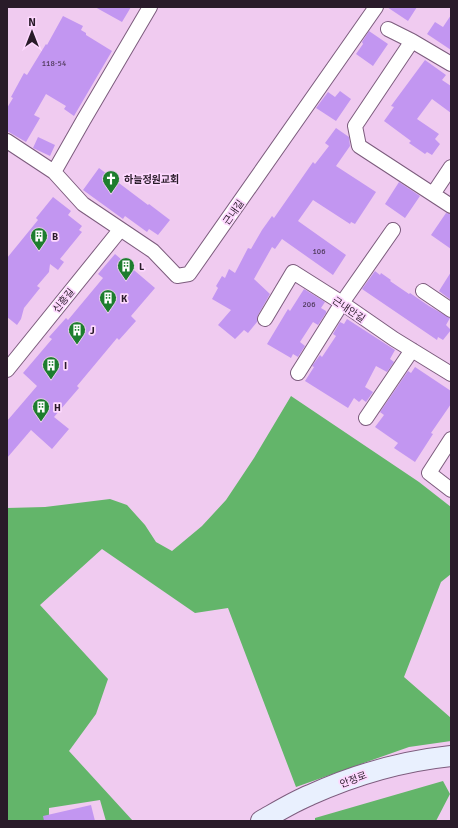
<svg xmlns="http://www.w3.org/2000/svg" width="458" height="828" font-family="Signika,'Noto Sans KR',sans-serif">
	<style>
		.forest { fill: #63b56a }
		.building { fill: #c296f1 }
		.lines { fill: none; stroke-linecap: round; stroke-linejoin: round }
		.street-casing { stroke: #7c5c7d; stroke-width: 16 }
		.secondary-casing { stroke: #7c5c7d; stroke-width: 22 }
		.street { stroke: #fff; stroke-width: 14 }
		.secondary { stroke: #e9f0fe; stroke-width: 20 }
		.labels { text-anchor: middle; stroke-width: 3.5; stroke-linejoin: round; paint-order: stroke }
		.number-label { font-size: 8px; fill: #4f3a5b }
		.poi-label { font-size: 10px; font-weight: bold; fill: #291b29; stroke: #fdd8fe; text-anchor: start }
		.street-label { font-size: 10px; fill: #291b29; stroke: #fdd8fe }
	</style>
	<rect width="100%" height="100%" fill="#f0cbf0"/>
	<!-- forest -->
	<path class="forest" d="M 291,396 L 419,482 L 451,507 L 451,574 L 441,582 L 404,677 L 451,718 L 451,741 L 409,747 L 296,787 L 228,608 L 195,613 L 102,549 L 40,605 L 108,679 L 96,714 L 69,751 L 133,821 L 106,821 L 100,800 L 49,808 L 49,821 L 7,821 L 7,508 L 45,507 L 110,499 L 127,505 L 145,525 L 156,542 L 172,551 L 202,526 L 226,500 L 254,458 Z
		M 443,781 L 450,794 L 436,821 L 315,821 L 315,818 Z"/>
	<!-- building -->
	<path class="building" d="M 95,7 L 131,7 L 122,22 Z
		M 387,7 L 417,7 L 408,21 Z
		M 451,15 L 451,50 L 427,34 L 435,22 L 443,27 Z
		M 63,16 L 83,26 L 81,30 L 86,33 L 86,35 L 112,51 L 74,116 L 64,109 L 66,106 L 46,94 L 34,115 L 40,118 L 26,142 L 7,131 L 7,108 L 13,98 L 11,97 L 24,73 L 27,75 L 46,44 L 47,45 Z
		M 369,31 L 388,44 L 373,66 L 356,54 L 363,44 L 362,42 Z
		M 425,60 L 446,75 L 442,80 L 451,86 L 451,113 L 432,99 L 417,119 L 439,134 L 435,139 L 440,144 L 432,155 L 427,152 L 425,154 L 409,143 L 411,141 L 384,121 L 394,107 L 391,106 Z
		M 340,91 L 351,99 L 336,121 L 316,108 L 328,92 L 335,97 Z
		M 336,128 L 349,137 L 350,146 L 336,166 L 376,192 L 355,224 L 351,222 L 350,224 L 313,200 L 298,221 L 346,255 L 333,275 L 282,239 L 275,249 L 272,247 L 254,279 L 270,294 L 258,315 L 257,322 L 248,333 L 244,330 L 235,339 L 218,325 L 231,310 L 212,299 L 218,288 L 216,286 L 222,276 L 225,278 L 229,269 L 235,273 L 248,248 L 251,249 L 262,230 L 272,216 L 274,218 L 313,162 L 315,164 L 329,146 L 325,143 Z
		M 38,137 L 55,145 L 50,156 L 33,148 Z
		M 99,168 L 148,205 L 149,204 L 170,220 L 158,235 L 149,229 L 147,232 L 125,216 L 123,219 L 83,190 Z
		M 399,182 L 420,196 L 405,218 L 385,204 Z
		M 53,197 L 71,211 L 68,215 L 82,226 L 79,230 L 82,232 L 60,259 L 64,262 L 58,270 L 50,264 L 49,272 L 37,286 L 40,288 L 24,308 L 21,319 L 17,325 L 7,317 L 7,258 L 38,220 L 36,218 Z
		M 446,213 L 451,214 L 451,249 L 431,235 Z
		M 115,254 L 155,288 L 131,316 L 136,321 L 119,340 L 117,338 L 77,386 L 79,388 L 54,417 L 69,429 L 52,449 L 31,430 L 7,458 L 7,421 L 37,386 L 23,373 L 52,339 L 49,337 L 66,318 L 68,320 L 103,278 L 98,274 Z
		M 375,271 L 380,275 L 381,273 L 391,280 L 390,281 L 409,294 L 410,293 L 429,306 L 450,318 L 446,325 L 451,330 L 443,340 L 438,337 L 437,340 L 362,289 Z
		M 451,272 L 451,300 L 439,291 Z
		M 304,289 L 325,302 L 321,308 L 326,311 L 326,313 L 318,325 L 313,322 L 300,342 L 305,346 L 298,357 L 293,354 L 291,358 L 267,344 L 288,309 L 290,311 Z
		M 347,319 L 395,350 L 390,359 L 394,362 L 387,372 L 376,366 L 365,387 L 373,392 L 366,402 L 362,399 L 359,402 L 354,398 L 348,408 L 305,381 L 314,367 L 312,366 L 320,355 L 322,357 L 336,336 L 333,334 L 340,322 L 344,324 Z
		M 415,367 L 451,391 L 451,404 L 431,433 L 433,434 L 415,462 L 394,448 L 398,443 L 375,427 L 384,415 L 380,412 L 408,371 L 411,373 Z
		M 91,805 L 95,821 L 44,821 L 43,816 Z"/>
	<g class="lines">
		<!-- street casing -->
		<g class="street-casing">
			<path id="street" d="M 388,29 L 412,41 L 451,64
				M 412,41 L 355,126 L 359,146 L 451,206
				M 7,141 L 54,172 L 83,204 L 153,251 L 177,276 L 189,274 L 376,7
				M 54,172 L 83,121 L 150,7
				M 433,194 L 451,167
				M 423,291 L 451,310
				M 265,319 L 293,272 L 342,303 L 394,339 L 451,374
				M 7,370 L 120,230
				M 298,373 L 342,303 L 393,230
				M 366,418 L 412,350
				M 451,439 L 429,473 L 451,490"/>
		</g>
		<!-- secondary casing -->
		<g class="secondary-casing">
			<path id="secondary" d="M 261,821 C 277,812 293,802 310,795 C 354,775 403,761 451,756"/>
		</g>
		<!-- street -->
		<use href="#street" class="street"/>
		<!-- secondary -->
		<use href="#secondary" class="secondary"/>
	</g>
	<!-- icons -->
	<defs>
		<g id="church-pin" transform="scale(0.9)"><path d="M0 17L-7.5 6A9.5 9.5 0 1 1 7.5 6Z" fill="#1d7d2e" stroke="#fdd8fe"/><path d="M-1.2-6h2.4v3.5h3.3v2.4h-3.3V6h-2.4V-.1h-3.3v-2.4h3.3Z" fill="#fff"/></g>
		<g id="building-pin" transform="scale(0.9)"><path d="M0 17L-7.5 6A9.5 9.5 0 1 1 7.5 6Z" fill="#1d7d2e" stroke="#fdd8fe"/><path d="M-4-6H4V6H1V3H-1V6H-4ZM-2.5-4.3h1.7v1.8h-1.7ZM.8-4.3h1.7v1.8H.8ZM-2.5-1h1.7V.8h-1.7ZM.8-1h1.7V.8H.8Z" fill="#fff"/></g>
	</defs>
	<g fill-rule="evenodd">
		<use href="#church-pin" x="111" y="179"/>
		<use href="#building-pin" x="39" y="236"/>
		<use href="#building-pin" x="126" y="266"/>
		<use href="#building-pin" x="108" y="298"/>
		<use href="#building-pin" x="77" y="330"/>
		<use href="#building-pin" x="51" y="365"/>
		<use href="#building-pin" x="41" y="407"/>
	</g>
	<g class="labels">
		<!-- number labels -->
		<g class="number-label">
			<text x="54" y="66">118-54</text>
			<text x="319" y="254">106</text>
			<text x="309" y="307">206</text>
		</g>
		<!-- poi labels -->
		<g class="poi-label">
			<text x="124" y="183">하늘정원교회</text>
			<text x="52" y="240">B</text>
			<text x="139" y="270">L</text>
			<text x="121" y="302">K</text>
			<text x="90" y="334">J</text>
			<text x="64" y="369">I</text>
			<text x="54" y="411">H</text>
		</g>
		<!-- street labels -->
		<g class="street-label">
			<text transform="translate(233 212) rotate(-55)" y="4">근내길</text>
			<text transform="translate(63 300) rotate(-51)" y="4">신흥길</text>
			<text transform="translate(349 309) rotate(34)" y="4">근내안길</text>
			<text transform="translate(353 779) rotate(-21)" y="4">안정로</text>
		</g>
	</g>
	<!-- border -->
	<rect width="458" height="828" fill="none" stroke="#291b29" stroke-width="16"/>
	<!-- north arrow -->
	<g transform="translate(32 32)" stroke="#fdd8fe" stroke-width="3" paint-order="stroke">
	<path d="M0-3L7 15L0 10L-7 15Z" fill="#291b29"/>
	<text y="-6" font-size="11" font-weight="bold" text-anchor="middle" fill="#291b29">N</text>
	</g>
</svg>
